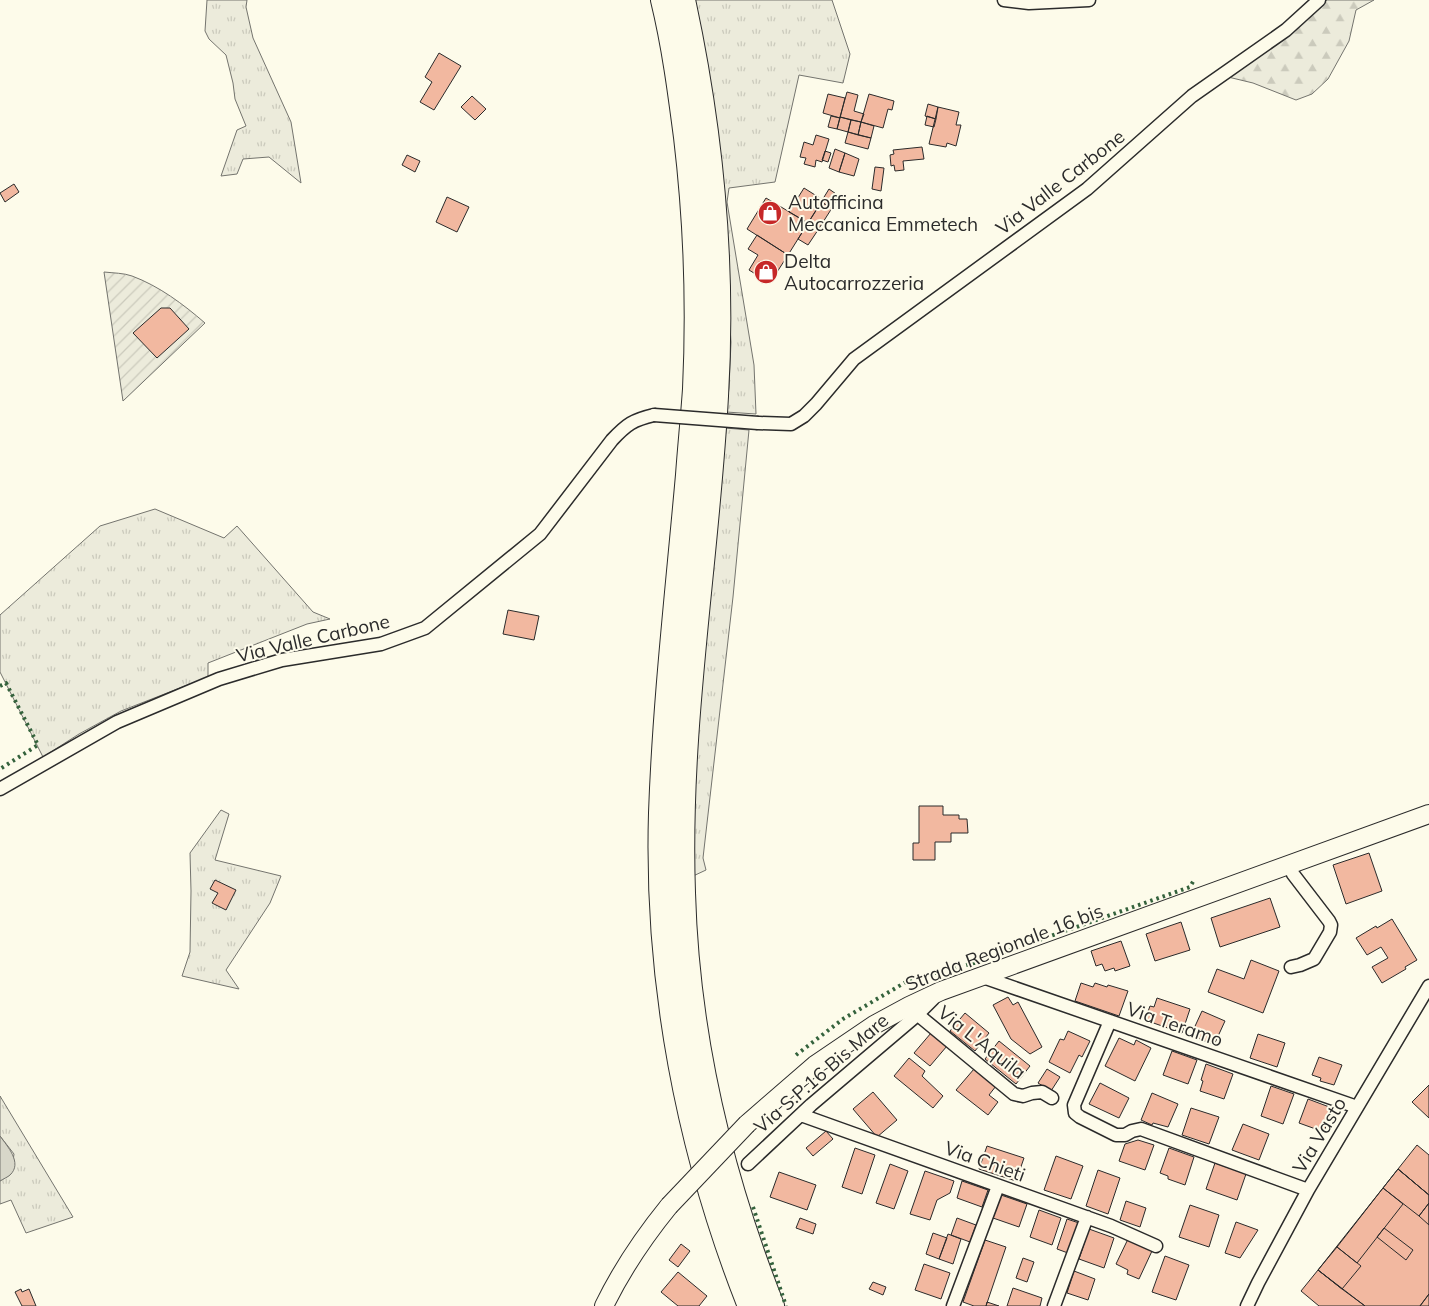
<svg xmlns="http://www.w3.org/2000/svg" width="1429" height="1306" font-family="Mulish,sans-serif">
	<style>
		.grass { fill: url(#grass-tufts); stroke: #74746e }
		.forest { fill: url(#forest-firs); stroke: #74746e }
		.garden { fill: url(#garden-furrows); stroke: #74746e }
		.water { fill: #d8d7c9; stroke: #74746e }
		.building { fill: #f2b8a0; stroke: #2b2b2b }
		.lines { fill: none; stroke-linecap: round; stroke-linejoin: round }
		.street-casing { stroke: #2b2b2b; stroke-width: 15 }
		.secondary-casing { stroke: #2b2b2b; stroke-width: 20 }
		.highway-casing { stroke: #2b2b2b; stroke-width: 26 }
		.street { stroke: #fdfbea; stroke-width: 12 }
		.secondary { stroke: #fdfbea; stroke-width: 18 }
		.highway { stroke: #fdfbea; stroke-width: 24 }
		.street-bridge-casing { stroke: #2b2b2b; stroke-width: 15; stroke-linecap: butt }
		.secondary-bridge-casing { stroke: #2b2b2b; stroke-width: 20; stroke-linecap: butt }
		.street-bridge { stroke: #fdfbea; stroke-width: 12 }
		.secondary-bridge { stroke: #fdfbea; stroke-width: 18 }
		.hedge { stroke: #34623c; stroke-width: 4; stroke-dasharray: 2.5 4; stroke-linecap: butt }
		.labels { text-anchor: middle; stroke-width: 4; stroke-linejoin: round; paint-order: stroke }
		.street-label { font-size: 19px; fill: #2b2b2b; stroke: #fdfbea }
		.poi-label { font-size: 19px; fill: #2b2b2b; stroke: #fdfbea; text-anchor: start }
	</style>
	<defs>
		<pattern id="grass-tufts" width="24" height="20" patternUnits="userSpaceOnUse" patternTransform="scale(1.25)"><rect width="24" height="20" fill="#ecebdb"/><path d="M3 7l-1-3M5 7V3M7 7l1-3M15 17l-1-3M17 17v-4M19 17l1-3" fill="none" stroke="#cbcabc"/></pattern>
		<pattern id="forest-firs" width="22" height="20" patternUnits="userSpaceOnUse" patternTransform="scale(1.25)"><rect width="22" height="20" fill="#ecebdb"/><path d="M5 1l3.5 6h-7zM16 11l3.5 6h-7z" fill="#cbcabc"/></pattern>
		<pattern id="garden-furrows" width="10" height="10" patternUnits="userSpaceOnUse" patternTransform="scale(1.25)"><rect width="10" height="10" fill="#ecebdb"/><path d="M-1 1l2-2M0 10L10 0M9 11l2-2" fill="none" stroke="#cbcabc"/></pattern>
	</defs>
	<rect width="100%" height="100%" fill="#fdfbea"/>
	<!-- grass -->
	<path class="grass" d="M 207,0 L 247,0 L 246,7 L 253,38 L 291,122 L 301,183 L 269,157 L 243,159 L 237,174 L 221,176 L 237,130 L 246,126 L 235,99 L 233,83 L 226,55 L 209,39 L 205,31 Z
		M 695,0 L 832,0 L 850,54 L 843,83 L 799,75 L 775,182 L 729,188 L 727,202 L 754,365 L 756,414 L 726,412 L 729,388 L 731,342 L 717,135 L 713,99 Z
		M 725,428 L 749,430 L 733,597 L 703,858 L 706,870 L 691,877 L 695,717 Z
		M 155,509 L 224,538 L 237,526 L 313,612 L 330,619 L 307,624 L 208,663 L 208,677 L 121,711 L 79,734 L 43,757 L 0,672 L 0,615 L 100,526 Z
		M 221,810 L 229,814 L 215,860 L 281,876 L 270,903 L 226,970 L 239,989 L 182,976 L 190,952 L 191,891 L 190,853 Z
		M 0,1096 L 73,1217 L 26,1233 L 11,1200 L 0,1204 L 0,1181 L 11,1174 L 14,1154 L 0,1136 Z"/>
	<!-- forest -->
	<path class="forest" d="M 1327,0 L 1374,0 L 1356,10 L 1349,41 L 1328,79 L 1312,94 L 1296,100 L 1253,83 L 1228,77 L 1287,35 Z"/>
	<!-- garden -->
	<path class="garden" d="M 104,272 C 113,273 124,273 132,276 C 159,286 183,304 205,323 L 123,401 Z"/>
	<!-- water -->
	<path class="water" d="M 0,1136 C 7,1146 23,1163 10,1175 C 8,1177 3,1179 0,1181 Z"/>
	<!-- building -->
	<path class="building" d="M 439,53 L 461,66 L 434,110 L 420,102 L 432,82 L 425,77 Z
		M 847,92 L 858,95 L 854,111 L 864,114 L 861,122 L 840,117 Z
		M 828,94 L 845,98 L 840,118 L 823,113 Z
		M 869,94 L 894,101 L 892,110 L 888,109 L 883,128 L 861,122 Z
		M 472,96 L 486,109 L 475,120 L 461,107 Z
		M 928,104 L 938,107 L 936,119 L 925,116 Z
		M 938,107 L 959,112 L 956,125 L 961,125 L 956,146 L 947,143 L 946,147 L 929,144 Z
		M 831,116 L 840,118 L 837,129 L 828,127 Z
		M 927,116 L 936,119 L 934,127 L 925,125 Z
		M 840,117 L 851,120 L 848,132 L 837,129 Z
		M 851,120 L 861,122 L 858,135 L 848,132 Z
		M 861,122 L 874,126 L 871,138 L 858,135 Z
		M 848,132 L 871,138 L 868,149 L 845,143 Z
		M 816,135 L 829,139 L 822,162 L 816,160 L 815,167 L 804,164 L 806,158 L 800,157 L 804,142 L 813,145 Z
		M 922,147 L 924,159 L 903,161 L 904,170 L 895,171 L 894,165 L 891,166 L 890,155 L 894,154 L 893,150 Z
		M 835,149 L 845,153 L 839,172 L 829,168 Z
		M 825,151 L 831,153 L 828,162 L 822,160 Z
		M 845,153 L 859,159 L 854,176 L 839,172 Z
		M 407,155 L 420,161 L 415,172 L 402,165 Z
		M 875,167 L 884,168 L 881,191 L 872,189 Z
		M 14,184 L 19,192 L 5,202 L 0,193 Z
		M 804,188 L 823,200 L 808,223 L 789,212 Z
		M 829,189 L 839,196 L 832,208 L 821,202 Z
		M 447,197 L 469,207 L 457,232 L 436,222 Z
		M 766,198 L 808,223 L 788,255 L 747,229 Z
		M 821,202 L 832,208 L 818,230 L 808,223 Z
		M 808,223 L 818,230 L 808,245 L 798,239 Z
		M 757,235 L 788,255 L 770,283 L 749,270 L 758,255 L 748,249 Z
		M 161,308 L 170,308 L 189,329 L 157,358 L 133,333 Z
		M 508,610 L 539,616 L 534,640 L 503,634 Z
		M 919,806 L 943,806 L 943,815 L 959,815 L 959,819 L 967,819 L 968,833 L 951,833 L 951,842 L 935,842 L 935,860 L 913,860 L 913,843 L 919,843 Z
		M 1369,853 L 1382,891 L 1346,904 L 1333,865 Z
		M 215,880 L 236,890 L 226,910 L 212,903 L 218,893 L 210,889 Z
		M 1270,898 L 1280,927 L 1220,947 L 1211,918 Z
		M 1392,919 L 1417,960 L 1405,967 L 1406,969 L 1382,983 L 1372,967 L 1388,958 L 1381,947 L 1367,955 L 1356,938 L 1376,926 L 1377,928 Z
		M 1181,922 L 1190,950 L 1155,961 L 1146,934 Z
		M 1121,941 L 1130,966 L 1115,971 L 1114,968 L 1105,971 L 1102,964 L 1096,966 L 1091,951 Z
		M 1251,960 L 1279,971 L 1263,1013 L 1208,992 L 1217,969 L 1244,979 Z
		M 1081,983 L 1093,987 L 1095,983 L 1107,987 L 1108,985 L 1128,991 L 1119,1016 L 1075,1001 Z
		M 1008,997 L 1013,1005 L 1018,1002 L 1042,1047 L 1030,1054 L 1011,1039 L 993,1005 Z
		M 1157,998 L 1190,1009 L 1182,1033 L 1145,1020 L 1150,1006 L 1154,1007 Z
		M 1202,1011 L 1225,1021 L 1214,1045 L 1191,1035 Z
		M 965,1013 L 989,1033 L 975,1051 L 950,1031 Z
		M 1068,1031 L 1090,1041 L 1082,1057 L 1079,1055 L 1070,1073 L 1049,1062 L 1060,1039 L 1064,1040 Z
		M 931,1033 L 947,1046 L 930,1066 L 914,1053 Z
		M 1258,1034 L 1285,1043 L 1277,1067 L 1250,1058 Z
		M 1119,1038 L 1134,1045 L 1136,1040 L 1151,1048 L 1135,1081 L 1105,1066 Z
		M 999,1041 L 1030,1066 L 1016,1084 L 985,1059 Z
		M 1172,1051 L 1197,1060 L 1188,1084 L 1163,1075 Z
		M 1319,1057 L 1342,1065 L 1334,1085 L 1320,1081 L 1321,1078 L 1312,1075 Z
		M 909,1058 L 925,1071 L 922,1076 L 943,1096 L 933,1108 L 894,1076 Z
		M 1206,1064 L 1233,1074 L 1224,1099 L 1200,1091 L 1203,1081 L 1201,1080 Z
		M 974,1069 L 996,1086 L 989,1095 L 998,1102 L 988,1115 L 956,1090 Z
		M 1047,1069 L 1060,1077 L 1051,1091 L 1038,1083 Z
		M 1100,1083 L 1129,1098 L 1119,1118 L 1089,1104 Z
		M 1429,1085 L 1429,1118 L 1412,1102 Z
		M 1271,1086 L 1294,1094 L 1283,1124 L 1261,1116 Z
		M 873,1092 L 897,1120 L 877,1137 L 853,1109 Z
		M 1152,1093 L 1178,1104 L 1168,1127 L 1153,1123 L 1152,1125 L 1141,1120 Z
		M 1308,1099 L 1332,1108 L 1324,1132 L 1299,1123 Z
		M 1191,1108 L 1219,1117 L 1209,1144 L 1182,1135 Z
		M 1243,1124 L 1269,1134 L 1259,1160 L 1232,1150 Z
		M 826,1131 L 833,1139 L 813,1156 L 806,1148 Z
		M 1138,1140 L 1154,1145 L 1145,1170 L 1119,1161 L 1125,1144 Z
		M 1417,1145 L 1429,1155 L 1429,1195 L 1398,1169 Z
		M 987,1146 L 1024,1158 L 1016,1181 L 979,1169 Z
		M 855,1148 L 875,1155 L 862,1194 L 842,1187 Z
		M 1169,1148 L 1194,1157 L 1185,1185 L 1168,1179 L 1168,1176 L 1160,1173 Z
		M 1056,1156 L 1083,1166 L 1071,1199 L 1044,1190 Z
		M 1215,1163 L 1246,1174 L 1237,1200 L 1206,1189 Z
		M 890,1164 L 908,1171 L 894,1209 L 876,1203 Z
		M 1398,1169 L 1429,1195 L 1429,1294 L 1420,1306 L 1365,1306 L 1318,1270 Z
		M 1398,1169 L 1429,1195 L 1429,1203 L 1419,1216 L 1383,1188 Z
		M 1098,1170 L 1120,1178 L 1108,1214 L 1086,1206 Z
		M 925,1171 L 954,1181 L 950,1193 L 937,1200 L 930,1220 L 910,1214 Z
		M 779,1172 L 816,1185 L 807,1210 L 770,1197 Z
		M 962,1181 L 988,1190 L 982,1207 L 957,1198 Z
		M 1383,1188 L 1403,1204 L 1357,1263 L 1337,1247 Z
		M 1001,1195 L 1027,1204 L 1019,1227 L 993,1218 Z
		M 1126,1201 L 1146,1208 L 1140,1227 L 1120,1220 Z
		M 1429,1203 L 1429,1225 L 1419,1216 Z
		M 1190,1205 L 1219,1215 L 1209,1247 L 1179,1237 Z
		M 1039,1210 L 1061,1218 L 1052,1245 L 1030,1237 Z
		M 800,1218 L 816,1224 L 813,1234 L 796,1228 Z
		M 957,1218 L 976,1225 L 970,1242 L 951,1235 Z
		M 1067,1219 L 1079,1223 L 1068,1253 L 1057,1249 Z
		M 1236,1222 L 1258,1230 L 1240,1258 L 1225,1253 Z
		M 1384,1228 L 1413,1250 L 1406,1260 L 1377,1237 Z
		M 1089,1229 L 1114,1238 L 1104,1268 L 1079,1259 Z
		M 933,1233 L 947,1238 L 939,1259 L 926,1254 Z
		M 948,1234 L 961,1239 L 953,1264 L 939,1259 Z
		M 1128,1239 L 1152,1251 L 1139,1279 L 1127,1274 L 1128,1270 L 1116,1264 Z
		M 985,1240 L 1006,1247 L 986,1306 L 974,1306 L 963,1302 Z
		M 681,1244 L 690,1251 L 678,1267 L 669,1260 Z
		M 1337,1247 L 1361,1266 L 1342,1289 L 1318,1270 Z
		M 1165,1256 L 1189,1265 L 1176,1300 L 1152,1292 Z
		M 1023,1258 L 1034,1262 L 1027,1282 L 1016,1278 Z
		M 924,1264 L 950,1273 L 941,1299 L 915,1290 Z
		M 1318,1270 L 1342,1289 L 1365,1306 L 1319,1306 L 1301,1291 Z
		M 1074,1271 L 1095,1279 L 1088,1300 L 1067,1293 Z
		M 678,1272 L 707,1296 L 699,1306 L 678,1306 L 661,1292 Z
		M 873,1282 L 886,1287 L 883,1295 L 869,1289 Z
		M 1013,1288 L 1042,1298 L 1040,1306 L 1007,1306 Z
		M 21,1289 L 22,1292 L 29,1289 L 36,1306 L 22,1306 L 15,1292 Z
		M 1429,1294 L 1429,1306 L 1420,1306 Z
		M 987,1302 L 999,1306 L 986,1306 Z"/>
	<g class="lines">
		<!-- street casing -->
		<g class="street-casing">
			<path id="street" d="M 1004,0 L 1029,3 L 1089,0
				M 758,423 L 791,424 L 804,416 L 816,404 L 854,359 L 1087,189 L 1192,96 L 1286,30 L 1319,0
				M 0,789 L 117,722 L 219,679 L 282,660 L 381,644 L 425,628 L 540,534 L 612,440 C 627,424 633,420 654,415
				M 1289,865 L 1293,874 L 1329,921 L 1331,925 L 1330,932 L 1314,959 L 1300,965 L 1291,967
				M 980,976 L 1357,1107
				M 917,1014 L 1014,1094 L 1023,1096 L 1032,1093 L 1042,1092 L 1052,1098
				M 1110,1021 L 1074,1105 L 1075,1113 L 1080,1117 L 1116,1135 L 1125,1135 L 1132,1131 L 1141,1129 L 1308,1190
				M 801,1115 L 1111,1226 L 1156,1246
				M 748,1164 L 811,1105 L 916,1016 L 933,999
				M 953,1306 L 998,1186
				M 1054,1306 L 1087,1217
				M 1247,1306 L 1258,1283 L 1308,1190 L 1429,986"/>
		</g>
		<!-- secondary casing -->
		<g class="secondary-casing">
			<path id="secondary" d="M 747,1124 L 815,1065 L 874,1025 L 909,1006 L 941,991 L 1429,814
				M 604,1306 C 622,1269 643,1238 669,1206"/>
		</g>
		<!-- highway casing -->
		<g class="highway-casing">
			<path id="highway" d="M 663,0 C 674,45 680,91 686,137 C 696,221 699,305 695,389 C 693,418 690,447 688,475 C 678,588 665,700 661,813 C 656,981 688,1150 750,1306
				M 683,0 C 711,130 724,263 716,396 C 707,562 677,726 683,893 C 687,1035 720,1174 772,1306"/>
		</g>
		<!-- street -->
		<use href="#street" class="street"/>
		<!-- secondary -->
		<use href="#secondary" class="secondary"/>
		<!-- highway -->
		<use href="#highway" class="highway"/>
		<!-- street-bridge casing -->
		<g class="street-bridge-casing">
			<path id="street-bridge" d="M 654,415 L 758,423"/>
		</g>
		<!-- secondary-bridge casing -->
		<g class="secondary-bridge-casing">
			<path id="secondary-bridge" d="M 669,1206 L 747,1124"/>
		</g>
		<!-- street-bridge -->
		<use href="#street-bridge" class="street-bridge"/>
		<!-- secondary-bridge -->
		<use href="#secondary-bridge" class="secondary-bridge"/>
		<!-- hedge -->
		<path class="hedge" d="M 0,686 L 6,683 L 38,745 L 0,769
			M 796,1055 L 843,1019 L 911,979 L 974,963 L 1190,887 L 1194,880
			M 753,1207 L 786,1306"/>
	</g>
	<!-- icons -->
	<defs>
		<g id="shop-disc" transform="scale(1.25)"><circle r="9.5" fill="#c62828" stroke="#fdfbea"/><path d="M-5-2.5h2.3a2.7 3.5 0 0 1 5.4 0H5L5.5 6h-11ZM-1.5-2.5h3a1.5 2.3 0 0 0-3 0Z" fill="#fff"/></g>
	</defs>
	<g fill-rule="evenodd">
		<use href="#shop-disc" x="770" y="213"/>
		<use href="#shop-disc" x="766" y="272"/>
	</g>
	<g class="labels">
		<!-- street labels -->
		<g class="street-label">
			<text transform="translate(1060 182) rotate(-38)" y="7">Via Valle Carbone</text>
			<text transform="translate(313 638) rotate(-13)" y="7">Via Valle Carbone</text>
			<text transform="translate(1004 947) rotate(-21)" y="7">Strada Regionale 16 bis</text>
			<text transform="translate(1175 1024) rotate(19)" y="7">Via Teramo</text>
			<text transform="translate(982 1042) rotate(38)" y="7">Via L'Aquila</text>
			<text transform="translate(821 1073) rotate(-41)" y="7">Via S.P.16 Bis Mare</text>
			<text transform="translate(1319 1135) rotate(-59)" y="7">Via Vasto</text>
			<text transform="translate(985 1161) rotate(20)" y="7">Via Chieti</text>
		</g>
		<!-- poi labels -->
		<g class="poi-label">
			<text x="788" y="209">Autofficina<tspan x="788" dy="22">Meccanica Emmetech</tspan></text>
			<text x="784" y="268">Delta<tspan x="784" dy="22">Autocarrozzeria</tspan></text>
		</g>
	</g>
</svg>
